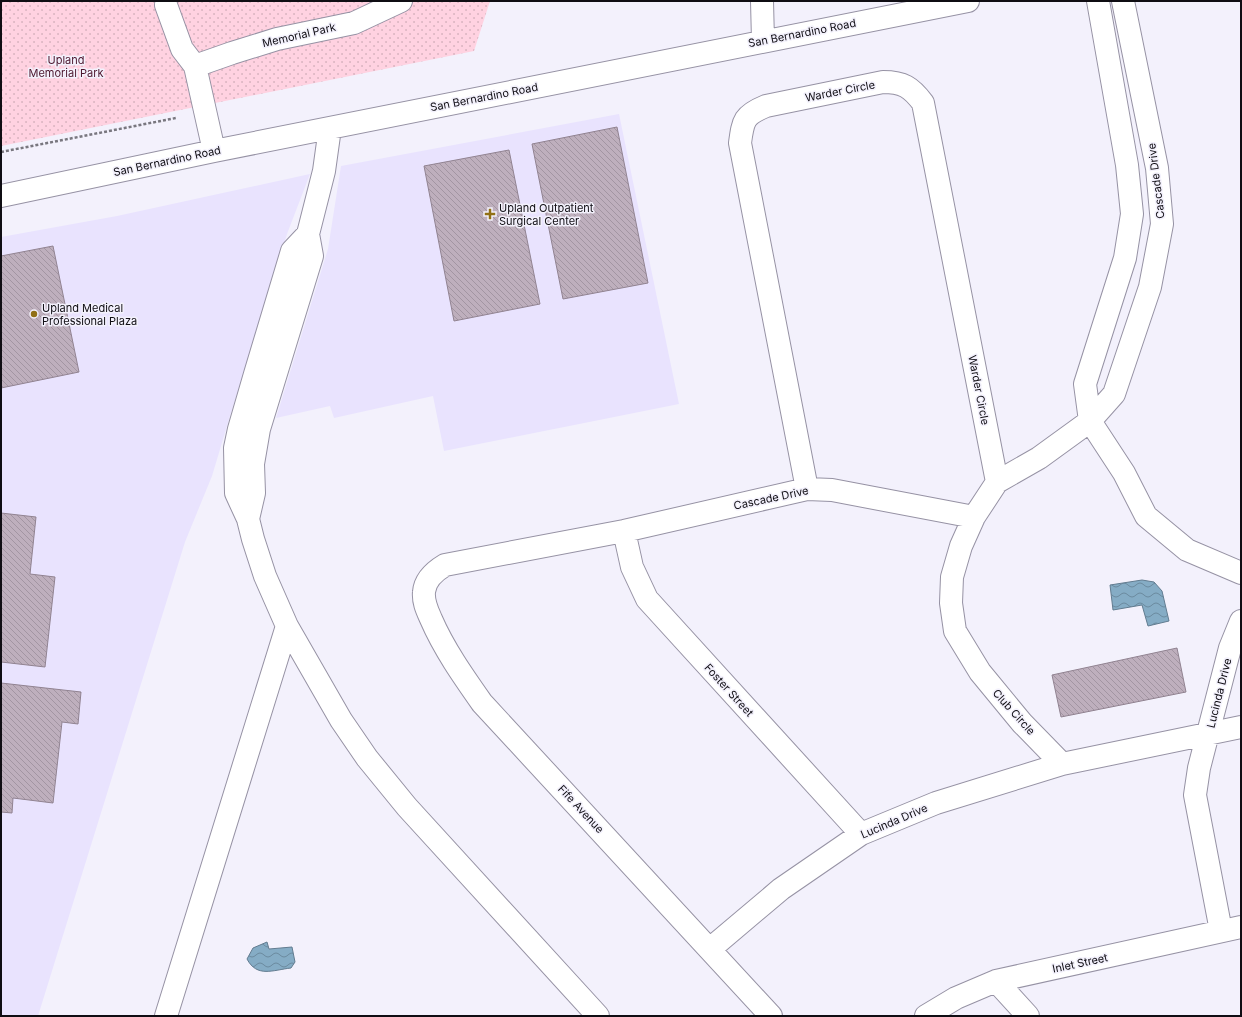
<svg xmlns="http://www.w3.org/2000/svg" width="1242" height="1017" font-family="Inter,sans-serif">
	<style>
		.built { fill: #e9e3fe }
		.park { fill: url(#park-dots) }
		.water { fill: url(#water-waves); stroke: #627c90 }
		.building { fill: url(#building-back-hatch); stroke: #918391 }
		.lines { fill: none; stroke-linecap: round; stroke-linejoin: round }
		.minor-casing { stroke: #9692a4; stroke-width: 24 }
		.path { stroke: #79777f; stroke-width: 2.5; stroke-dasharray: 3 2; stroke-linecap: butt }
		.minor { stroke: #fff; stroke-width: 22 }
		.poi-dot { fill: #917016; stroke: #f3f1fc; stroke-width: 1.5 }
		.labels { text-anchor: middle; stroke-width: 3; stroke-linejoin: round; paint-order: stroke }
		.street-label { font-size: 11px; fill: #0f0d13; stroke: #f3f1fc }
		.park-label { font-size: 11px; fill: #4c162e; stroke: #f3f1fc }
		.poi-label { font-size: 11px; fill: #0f0d13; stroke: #f3f1fc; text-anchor: start }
	</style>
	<defs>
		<pattern id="park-dots" width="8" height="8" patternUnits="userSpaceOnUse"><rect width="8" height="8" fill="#ffd2e1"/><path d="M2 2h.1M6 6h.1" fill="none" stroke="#d9b3c0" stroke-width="1.8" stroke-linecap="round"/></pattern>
		<pattern id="water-waves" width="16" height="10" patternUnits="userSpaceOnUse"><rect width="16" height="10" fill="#85acc5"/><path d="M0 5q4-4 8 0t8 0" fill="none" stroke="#6b8a9f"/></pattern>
		<pattern id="building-back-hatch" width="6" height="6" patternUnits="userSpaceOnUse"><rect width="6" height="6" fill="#beafbd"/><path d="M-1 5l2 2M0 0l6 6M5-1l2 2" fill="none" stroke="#a295a2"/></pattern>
	</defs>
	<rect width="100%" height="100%" fill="#f3f1fc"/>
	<!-- built -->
	<path class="built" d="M 619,114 L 679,404 L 444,451 L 433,396 L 334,418 L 330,406 L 276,418 L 328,249 L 341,166 Z
		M 310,174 L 287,234 L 230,416 L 212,476 L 185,542 L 38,1016 L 1,1016 L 1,237 L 117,216 Z"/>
	<!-- park -->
	<path class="park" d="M 1,1 L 490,1 L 474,51 L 1,146 Z"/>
	<!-- water -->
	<path class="water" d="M 1142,580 L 1154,582 L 1162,591 L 1169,621 L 1148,626 L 1142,605 L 1113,610 L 1110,585 Z
		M 267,942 L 269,949 L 292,947 L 295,962 L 291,968 C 273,970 257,978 247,959 L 253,948 Z"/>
	<!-- building -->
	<path class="building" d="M 617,127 L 648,283 L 563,299 L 532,144 Z
		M 509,150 L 540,304 L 454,321 L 424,166 Z
		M 53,246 L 79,372 L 1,388 L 1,256 Z
		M 1,513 L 36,517 L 30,574 L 55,577 L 45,667 L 1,662 Z
		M 1177,648 L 1186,692 L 1061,717 L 1052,675 Z
		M 1,683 L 81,692 L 78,724 L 62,722 L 53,803 L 13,798 L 12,813 L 1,812 Z"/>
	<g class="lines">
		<!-- minor casing -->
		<g class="minor-casing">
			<path id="minor" d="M 762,1 L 763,41
				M 1098,1 L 1127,165 L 1132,214 L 1125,258 L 1085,384 L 1090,421 L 1124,473 L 1146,516 L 1187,550 L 1241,573
				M 1123,1 L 1157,168 L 1162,224 L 1150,287 L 1114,394 L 1090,421 L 1039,458 L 997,482 L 974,517 L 961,546 L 952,577 L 951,603 L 955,631 L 980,672 L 1022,723 L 1062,764 L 1241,727
				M 166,5 L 182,49 L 195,66 L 214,151
				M 195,66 L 232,53 L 277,39 L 354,23 L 401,1
				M 1,196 L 214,151 L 968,1
				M 807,489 L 740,143 C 743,120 744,115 766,106 L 883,82 C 903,82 911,87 923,103 L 997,482
				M 248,519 L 254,493 L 253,464 L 259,429 L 312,256 L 308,234 L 324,171 L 330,128
				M 624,531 L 632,567 L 647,599 L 861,834
				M 287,626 L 341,720 L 367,758 L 407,807 L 598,1016
				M 1221,931 L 1195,795 L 1199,768 L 1230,648 L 1241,621
				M 710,949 L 781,889 L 861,834 L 936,803 L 1062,764
				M 996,981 L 1028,1016
				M 166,1016 L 287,626 L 265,576 L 253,539 L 248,519 L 236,493 L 235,448 L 239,429 L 255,374 L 292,251 L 308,234
				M 771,1016 L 482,703 C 463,676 444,649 431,619 C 427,610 423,602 424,592 C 425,579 435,571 445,565 L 624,531 L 807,489 L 832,490 L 974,517
				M 926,1016 L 956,998 L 996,981 L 1241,927"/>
		</g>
		<!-- path -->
		<path class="path" d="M 1,152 L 176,118"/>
		<!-- minor -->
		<use href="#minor" class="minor"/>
	</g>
	<!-- markers -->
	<g class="poi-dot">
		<path d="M488 208h4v4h4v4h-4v4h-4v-4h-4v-4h4z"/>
		<circle cx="34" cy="314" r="4"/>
	</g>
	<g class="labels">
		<!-- street labels -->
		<g class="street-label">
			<text transform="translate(802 33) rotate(-11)" y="4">San Bernardino Road</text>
			<text transform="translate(299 35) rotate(-13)" y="4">Memorial Park</text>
			<text transform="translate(840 91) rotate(-11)" y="4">Warder Circle</text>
			<text transform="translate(484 97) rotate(-11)" y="4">San Bernardino Road</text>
			<text transform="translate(167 161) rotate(-12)" y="4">San Bernardino Road</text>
			<text transform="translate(1156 181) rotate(-97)" y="4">Cascade Drive</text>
			<text transform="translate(979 390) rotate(79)" y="4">Warder Circle</text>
			<text transform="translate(771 498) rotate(-12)" y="4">Cascade Drive</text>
			<text transform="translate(729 690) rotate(48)" y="4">Foster Street</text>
			<text transform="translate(1219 693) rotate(-76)" y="4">Lucinda Drive</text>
			<text transform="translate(1014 712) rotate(48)" y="4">Club Circle</text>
			<text transform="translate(581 809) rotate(47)" y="4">Fife Avenue</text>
			<text transform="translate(894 821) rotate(-23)" y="4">Lucinda Drive</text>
			<text transform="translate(1080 963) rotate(-12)" y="4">Inlet Street</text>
		</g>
		<!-- park labels -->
		<g class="park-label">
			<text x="66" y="64">Upland<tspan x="66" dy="13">Memorial Park</tspan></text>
		</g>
		<!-- poi labels -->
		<g class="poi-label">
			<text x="499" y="212">Upland Outpatient<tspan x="499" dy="13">Surgical Center</tspan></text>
			<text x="42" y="312">Upland Medical<tspan x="42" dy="13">Professional Plaza</tspan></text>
		</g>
	</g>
	<!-- border -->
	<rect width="1242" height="1017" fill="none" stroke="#0f0d13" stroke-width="4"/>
</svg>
